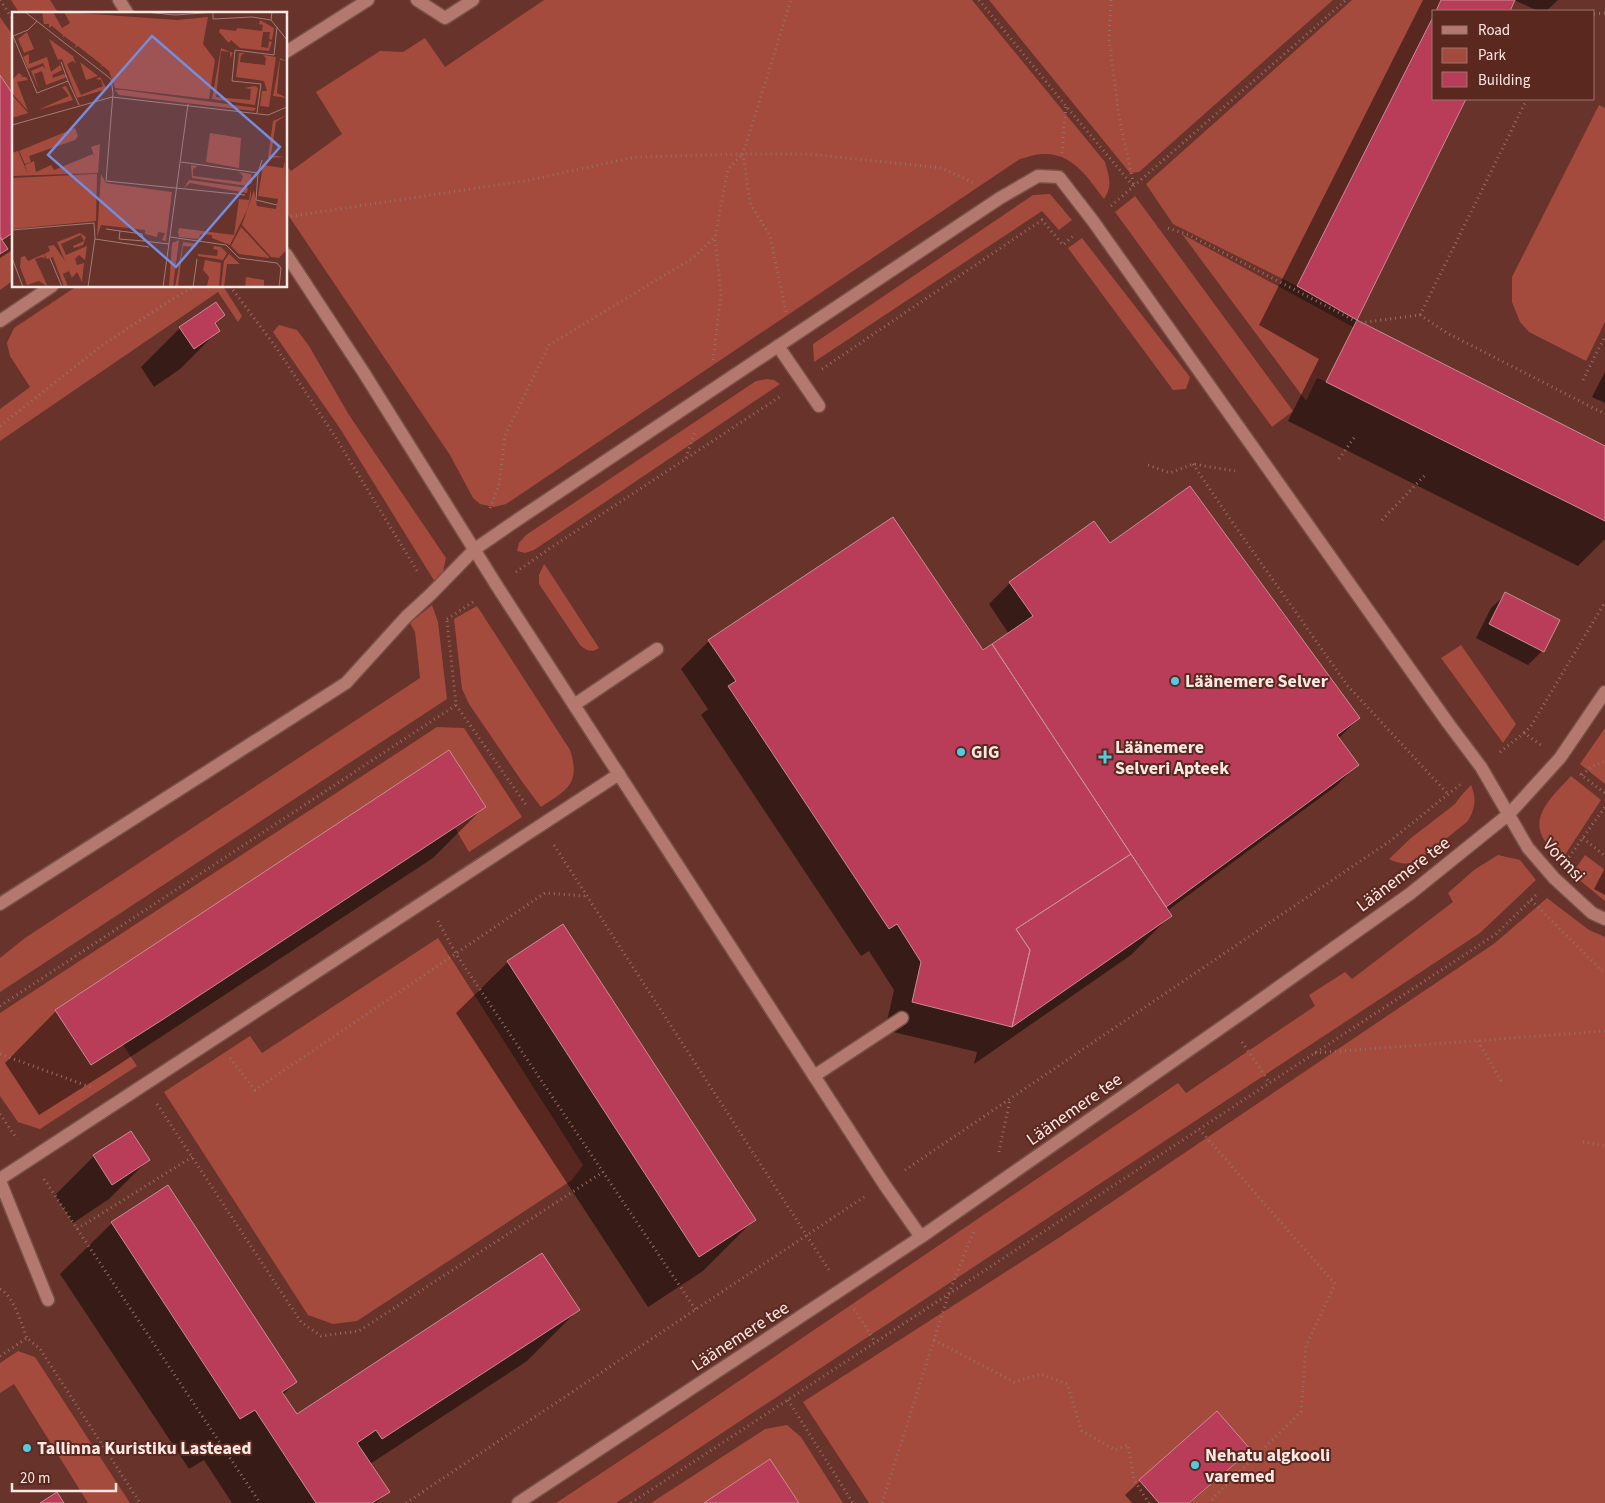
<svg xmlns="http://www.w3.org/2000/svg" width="1605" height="1503" font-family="'Source Sans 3',sans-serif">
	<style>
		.green { fill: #a54b3d }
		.shadow { fill: #0007 }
		.building { fill: #b93c59; stroke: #ca8c94 }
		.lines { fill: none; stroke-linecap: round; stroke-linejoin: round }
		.lane-casing { stroke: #784f48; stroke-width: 15 }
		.street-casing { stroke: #784f48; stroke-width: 15 }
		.path { stroke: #986e67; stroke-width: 3; stroke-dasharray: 1 4; stroke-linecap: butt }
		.lane { stroke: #b4796e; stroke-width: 12 }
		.street { stroke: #b4796e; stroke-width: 12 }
		.poi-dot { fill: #54cade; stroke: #5b2820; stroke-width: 2 }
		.labels { text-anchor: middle; stroke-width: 4; stroke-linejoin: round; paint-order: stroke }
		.poi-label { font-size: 18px; font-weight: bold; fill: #fce8e4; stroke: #5b2820; text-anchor: start }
		.street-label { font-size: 18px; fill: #fce8e4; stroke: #5b2820 }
		.inset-road { fill: none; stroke: #a37b74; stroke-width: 1 }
		.view { fill: #768cdd; fill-opacity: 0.15; stroke: #768cdd; stroke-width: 2.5 }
		.inset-edge { fill: none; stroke: #fce8e4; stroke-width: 2.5 }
	</style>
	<rect width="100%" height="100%" fill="#67332a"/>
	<!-- green -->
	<path class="green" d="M 11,0 L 50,0 L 59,14 L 20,14 Z
		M 544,0 L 972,0 L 1105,162 C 1109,177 1113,185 1104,199 C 1089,179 1072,152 1043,154 C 1036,154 1028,157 1020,159 L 506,504 L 494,507 L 480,504 L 473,498 L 450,455 L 286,212 L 286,165 L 291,171 L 342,134 L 316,92 L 380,51 L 403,52 L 425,38 L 445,67 Z
		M 989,0 L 1333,0 L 1139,172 L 1130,173 Z
		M 1352,0 L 1441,0 L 1436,11 L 1434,11 L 1434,15 L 1297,286 L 1173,224 L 1146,184 Z
		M 0,17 L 14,37 L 14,96 L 0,75 Z
		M 1599,105 L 1605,108 L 1605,322 L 1586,361 L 1529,332 L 1520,322 L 1512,302 L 1512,277 Z
		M 1050,194 L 1072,220 L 1059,230 L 1042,211 L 814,362 L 813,344 L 1033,195 Z
		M 1135,196 L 1293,411 L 1272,427 L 1115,212 Z
		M 14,232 L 14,280 L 0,290 L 0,254 L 8,249 L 2,240 Z
		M 1182,234 L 1353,327 L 1326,382 L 1317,378 L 1306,401 Z
		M 1082,238 L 1190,377 L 1186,389 L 1173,390 L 1068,248 Z
		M 77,286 L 223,286 L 242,316 L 238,322 L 218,292 L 0,441 L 0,409 L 30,387 L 10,356 L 7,343 L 14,328 Z
		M 279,325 L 297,330 L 309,346 L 349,415 L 446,558 L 443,572 L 435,582 L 341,430 L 273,332 Z
		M 767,379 L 774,380 L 780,384 L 534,550 L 525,553 L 517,551 L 519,543 L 526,535 L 756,381 Z
		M 544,564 L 547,568 L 599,648 C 591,653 587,651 580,645 L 539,584 L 539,575 Z
		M 432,605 L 438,622 L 447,699 L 0,992 L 0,958 L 25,938 L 420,678 L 415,632 L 410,623 Z
		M 477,606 L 570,750 C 581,784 567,790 541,807 L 523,783 L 469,704 L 462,689 L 454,619 Z
		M 1461,645 L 1516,724 L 1503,743 L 1441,658 Z
		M 437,727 L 464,728 L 522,817 L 469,852 L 455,828 L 486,807 L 449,751 L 55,1010 L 91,1065 L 123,1045 L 137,1066 L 40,1129 L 18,1122 L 0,1096 L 0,1013 Z
		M 1605,728 L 1605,784 L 1580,764 Z
		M 1571,776 L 1601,800 L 1561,861 C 1555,853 1546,845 1542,836 C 1531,813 1557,792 1571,776 Z
		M 1471,785 C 1477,799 1475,810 1467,822 L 1418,861 C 1407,865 1399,864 1389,859 L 1411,838 L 1455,804 L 1460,797 Z
		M 1498,855 L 1520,860 L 1536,880 L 1480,933 L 616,1503 L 556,1503 L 677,1423 L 1178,1083 L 1186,1093 L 1315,1006 L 1309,995 L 1345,972 L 1352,979 L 1453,902 L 1448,893 L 1474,870 Z
		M 1585,855 L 1605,870 L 1605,901 L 1572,874 Z
		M 1547,898 L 1589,930 L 1605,937 L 1605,1503 L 869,1503 L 803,1402 L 1060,1237 L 1495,943 Z
		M 438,938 L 583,1165 L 572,1180 L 357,1321 L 333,1324 L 308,1315 L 164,1092 L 250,1036 L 262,1053 Z
		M 18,1351 L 35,1357 L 130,1503 L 88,1503 L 14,1384 L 0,1393 L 0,1363 Z
		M 787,1425 L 801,1437 L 843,1503 L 799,1503 L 770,1459 L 704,1503 L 651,1503 L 765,1429 Z"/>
	<!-- shadow -->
	<path class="shadow" d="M 1423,0 L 1514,0 L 1508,11 L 1434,11 L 1434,99 L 1465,99 L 1356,320 L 1605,448 L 1605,539 L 1578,566 L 1288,421 L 1319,359 L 1259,325 Z
		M 1514,0 L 1558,0 L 1546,11 L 1538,11 Z
		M 0,78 L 14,99 L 14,249 L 0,258 Z
		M 216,303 L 224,315 L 215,324 L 219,330 L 180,369 L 154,387 L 141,367 L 180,328 Z
		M 1605,372 L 1605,403 L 1592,397 Z
		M 1109,545 L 1359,718 L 1338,739 L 1357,765 L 1336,786 L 1167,911 L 1170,916 L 1131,955 L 974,1064 L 977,1052 L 885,1030 L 894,990 L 869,951 L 861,956 L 701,715 L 708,709 L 681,669 L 709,641 L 983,652 L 1009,634 L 989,604 L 1010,583 Z
		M 1506,594 L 1542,651 L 1528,665 L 1476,638 L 1491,608 Z
		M 449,752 L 484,807 L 433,858 L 109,1071 L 39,1115 L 5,1063 L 56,1011 Z
		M 1605,868 L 1605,895 L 1594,889 Z
		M 508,962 L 754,1220 L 703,1271 L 648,1307 L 456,1013 Z
		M 94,1156 L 148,1160 L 109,1199 L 73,1223 L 55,1195 Z
		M 167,1187 L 295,1382 L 283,1395 L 297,1416 L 578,1310 L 527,1361 L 370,1464 L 388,1492 L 376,1503 L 232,1503 L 204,1460 L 189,1469 L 60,1274 L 112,1223 Z
		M 1217,1413 L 1235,1464 L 1190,1503 L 1132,1503 L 1125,1495 L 1140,1481 Z"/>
	<!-- building -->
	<path class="building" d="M 1441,0 L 1515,0 L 1510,11 L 1436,11 Z
		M 1434,15 L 1434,99 L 1466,99 L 1357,320 L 1297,286 Z
		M 0,75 L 14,96 L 14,232 L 2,240 L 0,237 Z
		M 0,237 L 8,249 L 0,254 Z
		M 216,302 L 225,315 L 215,323 L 220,331 L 194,349 L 179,327 Z
		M 1357,320 L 1605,446 L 1605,521 L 1326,382 Z
		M 1190,486 L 1360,718 L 1337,735 L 1359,765 L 1166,907 L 992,644 L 1033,616 L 1009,582 L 1094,521 L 1110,543 Z
		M 893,517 L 983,650 L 992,644 L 1131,854 L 1016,929 L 1030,950 L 1012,1027 L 912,1002 L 921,962 L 897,924 L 889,929 L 728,686 L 736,681 L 708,640 Z
		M 1505,592 L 1560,620 L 1544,652 L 1489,624 Z
		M 449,750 L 486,807 L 162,1020 L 91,1065 L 55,1010 Z
		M 1131,854 L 1172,916 L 1012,1027 L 1030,950 L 1016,929 Z
		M 563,924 L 756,1220 L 699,1257 L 507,961 Z
		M 131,1131 L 150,1160 L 112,1185 L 93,1155 Z
		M 168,1185 L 297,1382 L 282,1392 L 297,1414 L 542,1253 L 580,1310 L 382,1439 L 376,1430 L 357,1443 L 390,1492 L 372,1503 L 316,1503 L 255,1410 L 240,1419 L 111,1222 Z
		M 1217,1411 L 1251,1450 L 1189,1503 L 1159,1503 L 1139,1480 Z
		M 770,1459 L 799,1503 L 704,1503 Z
		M 57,1492 L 64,1503 L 40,1503 Z"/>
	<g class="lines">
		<!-- lane casing -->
		<g class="lane-casing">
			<path id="lane" d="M 417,0 L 445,18 L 473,0
				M 286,52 L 368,0
				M 0,321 L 52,286
				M 778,346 L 819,406
				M 574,705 L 657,649
				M 0,904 L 346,683 L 406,617 L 431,594 L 475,549
				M 814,1076 L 902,1018
				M 0,1179 L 619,774
				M 0,1181 L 48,1300"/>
		</g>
		<!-- street casing -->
		<g class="street-casing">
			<path id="street" d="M 119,0 L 128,14
				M 286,254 L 364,373 L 497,586 L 884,1184 L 921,1237
				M 475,549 L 520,518 L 1000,198 L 1038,176 L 1059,177 L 1093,221 L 1448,723 L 1481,767 L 1528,848 L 1554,878 L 1592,913 L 1605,919
				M 518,1503 L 921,1237 L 1245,1011 L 1411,893 L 1509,814 L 1560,758 L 1605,692"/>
		</g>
		<!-- path -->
		<path class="path" d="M 0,0 L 14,21
			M 979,0 L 1066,106 L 1134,187
			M 1111,0 L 1109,38 L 1119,117 L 1134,186
			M 1594,14 L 1605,13
			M 1062,153 L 1066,107
			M 1111,206 L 1346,0
			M 286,217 L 530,180 L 635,157 L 743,154 L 809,154 L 942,168 L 976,184
			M 1168,228 L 1189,235 L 1359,323 L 1420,315 L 1447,333 L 1605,414
			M 230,286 L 275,346 L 336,438 L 419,574
			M 786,312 L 770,236 L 750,203 L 743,154 L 791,0
			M 1420,315 L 1527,99
			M 713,360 L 721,294 L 715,237 L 728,169 L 743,154
			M 822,369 L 1042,220 L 1063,245 L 1073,236
			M 1583,380 L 1605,336
			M 0,426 L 101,346 L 174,298 L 195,286
			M 686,458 L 695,431
			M 1339,459 L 1356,435
			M 1193,464 L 1228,516 L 1347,685 L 1448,794
			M 1148,465 L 1170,473 L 1193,464 L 1235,471
			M 490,508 L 499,485 L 505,436 L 549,345 L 693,258 L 715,237
			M 1382,520 L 1427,473
			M 516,572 L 549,549 L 781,396
			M 447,619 L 476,600
			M 456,705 L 526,805
			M 1524,733 L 1531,726 L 1605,602
			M 1500,752 L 1524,733 L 1541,745
			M 1580,774 L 1605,793
			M 1582,775 L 1592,766 L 1605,761
			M 1583,838 L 1605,856
			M 554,845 L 829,1270
			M 1569,857 L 1605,807
			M 1531,900 L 1605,974
			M 438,921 L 456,954 L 696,1310
			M 0,1006 L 456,705 L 447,620
			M 1478,1041 L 1501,1081
			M 1242,1042 L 1269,1082
			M 1315,1053 L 1605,1031
			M 0,1054 L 93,1088
			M 230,1058 L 255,1090 L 545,893 L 586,896
			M 157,1104 L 301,1322 L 321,1336 L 359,1331 L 603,1172
			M 0,1114 L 17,1139
			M 1199,1129 L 1335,1284 L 1306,1346 L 1301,1412 L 1214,1497 L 1210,1503
			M 1583,1142 L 1605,1146
			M 999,1152 L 1010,1099
			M 905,1170 L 1390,841 L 1462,783
			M 44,1179 L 260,1503
			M 77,1229 L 192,1157
			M 0,1289 C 13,1295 22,1325 27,1338
			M 854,1309 L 875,1342
			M 934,1340 L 1014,1382 L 1041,1374 L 1067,1384 L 1082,1431 L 1115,1450 L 1128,1445 L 1134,1480 L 1149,1503
			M 0,1356 L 27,1338 L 40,1349 L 140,1503
			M 788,1400 L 853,1503
			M 406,1503 L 864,1197
			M 631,1503 L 1496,934 L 1537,894
			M 882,1503 L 949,1293 L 974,1231"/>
		<!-- lane -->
		<use href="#lane" class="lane"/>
		<!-- street -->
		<use href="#street" class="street"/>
	</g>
	<!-- markers -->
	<g class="poi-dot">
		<circle cx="1175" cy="681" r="5"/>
		<circle cx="961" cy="752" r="5"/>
		<path d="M1102.5 749.5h5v5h5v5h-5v5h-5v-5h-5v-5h5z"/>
		<circle cx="27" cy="1448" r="5"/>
		<circle cx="1195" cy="1465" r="5"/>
	</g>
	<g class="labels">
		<!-- poi labels -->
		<g class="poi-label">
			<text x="1185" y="687">Läänemere Selver</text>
			<text x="1115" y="753">Läänemere<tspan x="1115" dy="21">Selveri Apteek</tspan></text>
			<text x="971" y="758">GIG</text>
			<text x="37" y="1454">Tallinna Kuristiku Lasteaed</text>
			<text x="1205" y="1461">Nehatu algkooli<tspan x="1205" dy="21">varemed</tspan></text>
		</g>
		<!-- street labels -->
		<g class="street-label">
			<text transform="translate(1564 860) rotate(47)" y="6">Vormsi</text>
			<text transform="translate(1403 874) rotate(-37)" y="6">Läänemere tee</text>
			<text transform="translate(1074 1109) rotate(-35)" y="6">Läänemere tee</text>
			<text transform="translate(740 1336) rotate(-33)" y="6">Läänemere tee</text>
		</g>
	</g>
	<!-- overview -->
	<g transform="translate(12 12)">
		<rect width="275" height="275" fill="#67332a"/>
		<path d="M 30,0 L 41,0 L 50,16 L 58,11 L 52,0 L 165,8 L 196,5 L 191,32 L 203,48 L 197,87 L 103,76 L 97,59 L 91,54 L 88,55 L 90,53 L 66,34 L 63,36 L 64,33 L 52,24 L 50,26 L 51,23 L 40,14 L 37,16 L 37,12 L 32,12 ZM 248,8 L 262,16 L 260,28 L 257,27 L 258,20 L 251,20 L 249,35 L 256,36 L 257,29 L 260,30 L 257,39 L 228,36 L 219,28 L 217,31 L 207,20 L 208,17 L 224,19 L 225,16 L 250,19 L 251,13 L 247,12 ZM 15,20 L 22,37 L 12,41 L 6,27 ZM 37,27 L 61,44 L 64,52 L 61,49 L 55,52 L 69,83 L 91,74 L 89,68 L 84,67 L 88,65 L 95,77 L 65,86 L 50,47 L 46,48 ZM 209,36 L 221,41 L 218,46 L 218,40 L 209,39 L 204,85 L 238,88 L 239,77 L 232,76 L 243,74 L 246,76 L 243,93 L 200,87 ZM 227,41 L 233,41 L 229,43 L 228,50 L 253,53 L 254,46 L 251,43 L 264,45 L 257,95 L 248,94 L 250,79 L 255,79 L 252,69 L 224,65 ZM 17,42 L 17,52 L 35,45 L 39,60 L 48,53 L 50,58 L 40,63 L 41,66 L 52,62 L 55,65 L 34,73 L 30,59 L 22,62 L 27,78 L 19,59 L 31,54 L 34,58 L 31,51 L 16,57 L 11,45 ZM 268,46 L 275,49 L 268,48 L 265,81 L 275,86 L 261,84 ZM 68,50 L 86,64 L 74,68 ZM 7,61 L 11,64 L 8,65 L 14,65 L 16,68 L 5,70 L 16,99 L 0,81 L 0,68 ZM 54,74 L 61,88 L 26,98 L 57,84 L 50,75 ZM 103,78 L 111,78 L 244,96 L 242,99 L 107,83 ZM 0,83 L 9,93 L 16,101 L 0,106 ZM 275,103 L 264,110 L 259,143 L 272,145 L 256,146 L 261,109 ZM 63,116 L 66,124 L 63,128 L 17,144 L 19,150 L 13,152 L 7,139 ZM 198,121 L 229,126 L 227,156 L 194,150 ZM 88,132 L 86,161 L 0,164 L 0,141 L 6,139 L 16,162 L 13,153 L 22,149 L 24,160 L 39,153 L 42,158 L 81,142 L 84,149 L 79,135 ZM 273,150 L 275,237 L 267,246 L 259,245 L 230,213 L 242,178 L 245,194 L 264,197 L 266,187 L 246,184 L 251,153 L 271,156 ZM 179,153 L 186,154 L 181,157 L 181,164 L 229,170 L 231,164 L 227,160 L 239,162 L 240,171 L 235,174 L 180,166 ZM 85,162 L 84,209 L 0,217 L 0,166 ZM 89,162 L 94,171 L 160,180 L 154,229 L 150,228 L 153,221 L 146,220 L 145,225 L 133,222 L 133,218 L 89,213 L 85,225 ZM 177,168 L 236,176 L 235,181 L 178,171 L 172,176 ZM 239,176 L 239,184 L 235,198 L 218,233 L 200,226 L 200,223 L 189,222 L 186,227 L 167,225 L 166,220 L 168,212 L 167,216 L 222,223 L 227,187 L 237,188 ZM 229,215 L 257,245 L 257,246 L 227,242 L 219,234 ZM 68,221 L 74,225 L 71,233 L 62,236 L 61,234 L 72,229 L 69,223 L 49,232 L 54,243 L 75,234 L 73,248 L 67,243 L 63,247 L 65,253 L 72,251 L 70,270 L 65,260 L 60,266 L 57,259 L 51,262 L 56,275 L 52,275 L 41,245 L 35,247 L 32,242 L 38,239 L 36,234 L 42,233 L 53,249 L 45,230 ZM 167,228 L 161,275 L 157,275 L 160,231 ZM 171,230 L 185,232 L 184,235 L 171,234 L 166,275 L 163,275 ZM 202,234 L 209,235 L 215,241 L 211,248 L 186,244 L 186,242 L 205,244 L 206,238 L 201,237 ZM 32,242 L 33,247 L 30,245 L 23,247 L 36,275 L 27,269 L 15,273 L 8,255 L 9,245 L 13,244 L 16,249 ZM 217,242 L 228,252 L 215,252 L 212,275 L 209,275 L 212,249 ZM 193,248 L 209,251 L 207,275 L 195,274 L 197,265 L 191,258 ZM 234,265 L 252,268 L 252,275 L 233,275 Z" fill="#a54b3d"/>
		<path class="inset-road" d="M 13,0 L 99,67 L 101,81 L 94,169 L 233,183M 133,0 L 163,3 L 205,0M 201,0 L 201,7 L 240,5 L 259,8M 260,0 L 259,8 L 275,28M 25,9 L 16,18 L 1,24 L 25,81 L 56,69 L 67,93M 49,50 L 56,69M 245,101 L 249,72 L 220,69 L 223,38 L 262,43 L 265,15M 0,113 L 100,85 L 256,103 L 275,95M 250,148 L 246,161 L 244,188 L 265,193M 169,150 L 246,161M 94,217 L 130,222 L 132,229 L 157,232M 0,218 L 82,211 L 83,226 L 76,275M 108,219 L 107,227 L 132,229M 158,225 L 214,233 L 227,246 L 265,251 L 269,256 L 267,275M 83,227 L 137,235M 0,246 L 11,275M 38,246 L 50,275M 151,275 L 176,92M 181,275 L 185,247"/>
		<path class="view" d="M 140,24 L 268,135 L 164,255 L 36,143 Z"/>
		<rect width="275" height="275" class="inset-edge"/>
	</g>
	<!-- legend -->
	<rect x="1432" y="10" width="162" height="90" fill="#5b2820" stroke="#9b756e"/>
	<rect x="1442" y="26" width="25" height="8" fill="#b4796e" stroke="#9b756e"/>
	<text x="1478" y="35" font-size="15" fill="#fce8e4">Road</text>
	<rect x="1442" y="48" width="25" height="15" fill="#a54b3d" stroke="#9b756e"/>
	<text x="1478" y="60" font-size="15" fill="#fce8e4">Park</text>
	<rect x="1442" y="72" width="25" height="15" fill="#b93c59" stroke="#9b756e"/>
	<text x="1478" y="85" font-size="15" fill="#fce8e4">Building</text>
	<!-- scale -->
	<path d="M12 1483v8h104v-8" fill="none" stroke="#fce8e4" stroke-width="2.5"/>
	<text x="20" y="1483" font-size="15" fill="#fce8e4" stroke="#5b2820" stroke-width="4" paint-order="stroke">20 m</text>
</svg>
